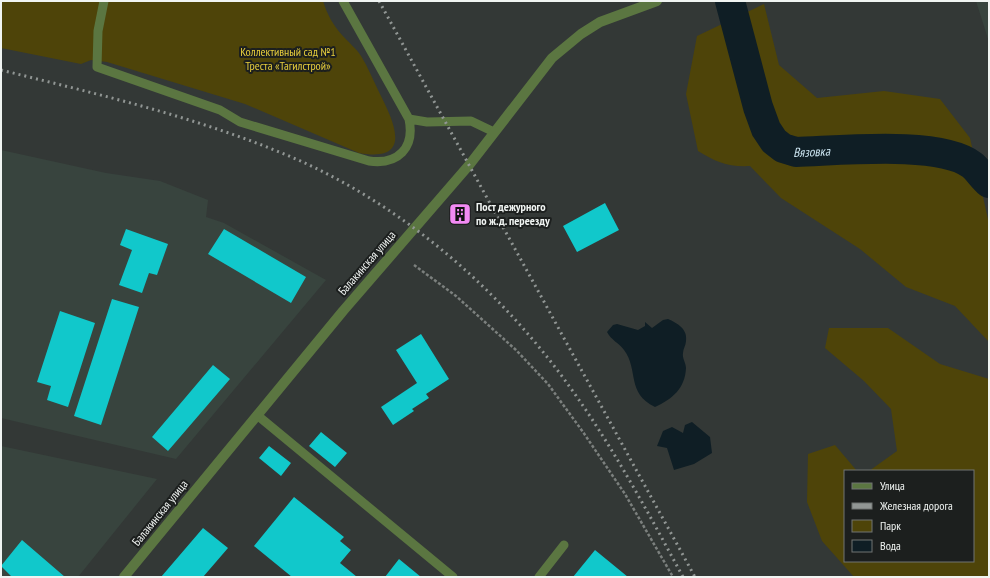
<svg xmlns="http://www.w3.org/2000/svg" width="990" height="578" font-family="'PT Sans Narrow',sans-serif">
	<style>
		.built { fill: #38443e }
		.green { fill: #4e4409 }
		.water { fill: #0f1e25 }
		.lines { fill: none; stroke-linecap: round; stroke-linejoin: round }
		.river { stroke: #0f1e25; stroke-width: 30 }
		.building { fill: #11c8cb }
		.path { stroke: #7c807e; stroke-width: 2.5; stroke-dasharray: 3 2; stroke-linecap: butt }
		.service { stroke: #5b7641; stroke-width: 9 }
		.tertiary { stroke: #5b7641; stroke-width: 10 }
		.rail { stroke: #919694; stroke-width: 3; stroke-dasharray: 2 4; stroke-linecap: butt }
		.labels { text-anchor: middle; stroke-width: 4; stroke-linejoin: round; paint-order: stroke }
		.park-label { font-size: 12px; fill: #e6cd3c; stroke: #1c1f1e }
		.poi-label { font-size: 12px; font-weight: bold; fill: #f0f4f2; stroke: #1c1f1e; text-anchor: start }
		.street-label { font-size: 12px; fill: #f0f4f2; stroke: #1c1f1e }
		.water-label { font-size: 13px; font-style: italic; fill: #cae3ef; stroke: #1c1f1e }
	</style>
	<rect width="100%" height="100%" fill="#333836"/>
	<!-- built -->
	<path class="built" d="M 976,1 L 989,1 L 989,42 Z
		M 1,150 L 106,173 L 160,181 L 208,200 L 206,217 L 224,223 L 326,280 L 176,459 L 1,418 Z
		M 1,446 L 157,479 L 78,577 L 1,577 Z"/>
	<!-- green -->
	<path class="green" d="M 1,1 L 323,1 C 327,14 333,25 342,35 C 348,42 356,48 361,56 C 368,67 373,80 379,92 C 393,120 415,163 359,153 L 245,104 L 107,62 L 91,60 L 81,64 L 1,48 Z
		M 764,4 L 779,65 L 817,98 L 884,91 L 940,99 L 970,138 L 989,224 L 989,342 L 955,306 L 906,287 L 860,249 L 781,198 L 750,166 C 727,167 716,162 698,151 L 686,94 L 697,36 Z
		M 829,328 L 888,328 L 940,364 L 989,379 L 989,577 L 854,577 L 822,541 L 807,502 L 808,454 L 835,445 L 857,471 L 845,471 L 845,561 L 973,561 L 973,471 L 869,471 L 897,451 L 891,409 L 864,381 L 825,348 Z"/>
	<!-- water -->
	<path class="water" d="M 668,319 C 677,323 688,329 686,341 C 686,345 683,349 683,353 C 682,358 686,363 686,368 C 685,389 672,399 655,407 C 626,393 639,370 624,350 C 619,343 611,340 607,332 L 613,325 L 617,324 L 638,330 L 645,326 L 645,322 L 652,328 L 663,320 Z
		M 692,422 L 710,437 L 712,453 L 694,464 L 674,470 L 667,448 L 657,446 L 663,431 L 672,427 L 683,433 L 685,425 Z"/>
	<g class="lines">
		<!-- river -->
		<path class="river" id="s1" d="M 730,1 L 758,107 L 766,129 L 774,141 L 783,148 L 796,152 C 837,151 940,140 972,165 C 978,170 983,178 989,183"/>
	</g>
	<!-- building -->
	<path class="building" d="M 459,203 L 471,213 L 461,225 L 449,216 Z
		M 605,203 L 619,230 L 577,252 L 563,226 Z
		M 126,229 L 168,244 L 157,275 L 149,273 L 142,293 L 119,285 L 132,250 L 120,245 Z
		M 224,229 L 306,277 L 291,303 L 208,254 Z
		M 112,299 L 139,307 L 101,425 L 74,416 Z
		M 60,311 L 95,323 L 68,407 L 47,400 L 51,386 L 37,382 Z
		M 421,334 L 449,379 L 426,394 L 429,398 L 412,409 L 414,411 L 393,425 L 381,407 L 417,383 L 396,350 Z
		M 213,365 L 230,379 L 168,451 L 152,437 Z
		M 321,432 L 347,453 L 335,467 L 309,446 Z
		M 269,446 L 291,463 L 281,476 L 259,458 Z
		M 294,497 L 344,537 L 340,541 L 351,550 L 340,563 L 357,577 L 292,577 L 254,546 Z
		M 203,528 L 228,548 L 203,577 L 161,577 Z
		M 22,540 L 65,577 L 12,577 L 1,566 Z
		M 595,550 L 628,577 L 573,577 Z
		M 399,559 L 421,577 L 385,577 Z"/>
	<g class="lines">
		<!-- path -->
		<path class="path" d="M 414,265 L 456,296 L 516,350 L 548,384 L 583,432 L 625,494 L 673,577"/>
		<!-- service -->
		<path class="service" d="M 104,1 L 98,31 L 97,67 L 220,110 L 240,122 L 369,161 C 398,165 415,148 409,119
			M 343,1 L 409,119 L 427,122 L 471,121 L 494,132
			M 257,415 L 453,577
			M 539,577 L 564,545"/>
		<!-- tertiary -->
		<path class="tertiary" d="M 124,577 L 343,311 L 470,164 L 552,58 L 581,34 L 600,22 L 657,1"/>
		<!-- rail -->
		<path class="rail" d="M 379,1 L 695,577
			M 1,70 C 101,95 201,118 296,159 C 398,204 487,279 555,367 C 605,432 644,505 683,577"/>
	</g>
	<!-- icons -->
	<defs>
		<g id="building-square" transform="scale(1.15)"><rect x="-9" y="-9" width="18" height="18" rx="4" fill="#f28af3" stroke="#1c1f1e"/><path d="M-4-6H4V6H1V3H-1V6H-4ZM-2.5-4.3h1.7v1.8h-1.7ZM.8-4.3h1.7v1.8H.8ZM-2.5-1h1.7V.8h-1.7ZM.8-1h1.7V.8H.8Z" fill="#111"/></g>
	</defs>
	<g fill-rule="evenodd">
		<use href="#building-square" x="460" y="214"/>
	</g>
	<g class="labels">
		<!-- park labels -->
		<g class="park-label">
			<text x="288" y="56">Коллективный сад №1<tspan x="288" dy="14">Треста «Тагилстрой»</tspan></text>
		</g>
		<!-- poi labels -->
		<g class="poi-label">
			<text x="476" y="211">Пост дежурного<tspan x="476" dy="14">по ж.д. переезду</tspan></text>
		</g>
		<!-- street labels -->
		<g class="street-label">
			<text transform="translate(367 263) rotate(-49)" y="4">Балакинская улица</text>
			<text transform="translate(160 513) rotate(-51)" y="4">Балакинская улица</text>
		</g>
		<!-- water labels -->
		<g class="water-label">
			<text dy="5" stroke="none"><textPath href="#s1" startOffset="188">Вязовка</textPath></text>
		</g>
	</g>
	<!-- border -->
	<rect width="990" height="578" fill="none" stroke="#f0f4f2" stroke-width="4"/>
	<!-- legend -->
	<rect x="844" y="470" width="130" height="92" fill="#1c1f1e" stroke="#717473"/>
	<rect x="852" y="483" width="20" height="6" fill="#5b7641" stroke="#717473"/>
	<text x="880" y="490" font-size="12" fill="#f0f4f2">Улица</text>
	<rect x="852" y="503" width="20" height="6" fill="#919694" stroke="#717473"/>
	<text x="880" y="510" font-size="12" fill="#f0f4f2">Железная дорога</text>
	<rect x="852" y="520" width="20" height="12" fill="#4e4409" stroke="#717473"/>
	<text x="880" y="530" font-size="12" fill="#f0f4f2">Парк</text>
	<rect x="852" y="540" width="20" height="12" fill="#0f1e25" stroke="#717473"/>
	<text x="880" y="550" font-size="12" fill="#f0f4f2">Вода</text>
</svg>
